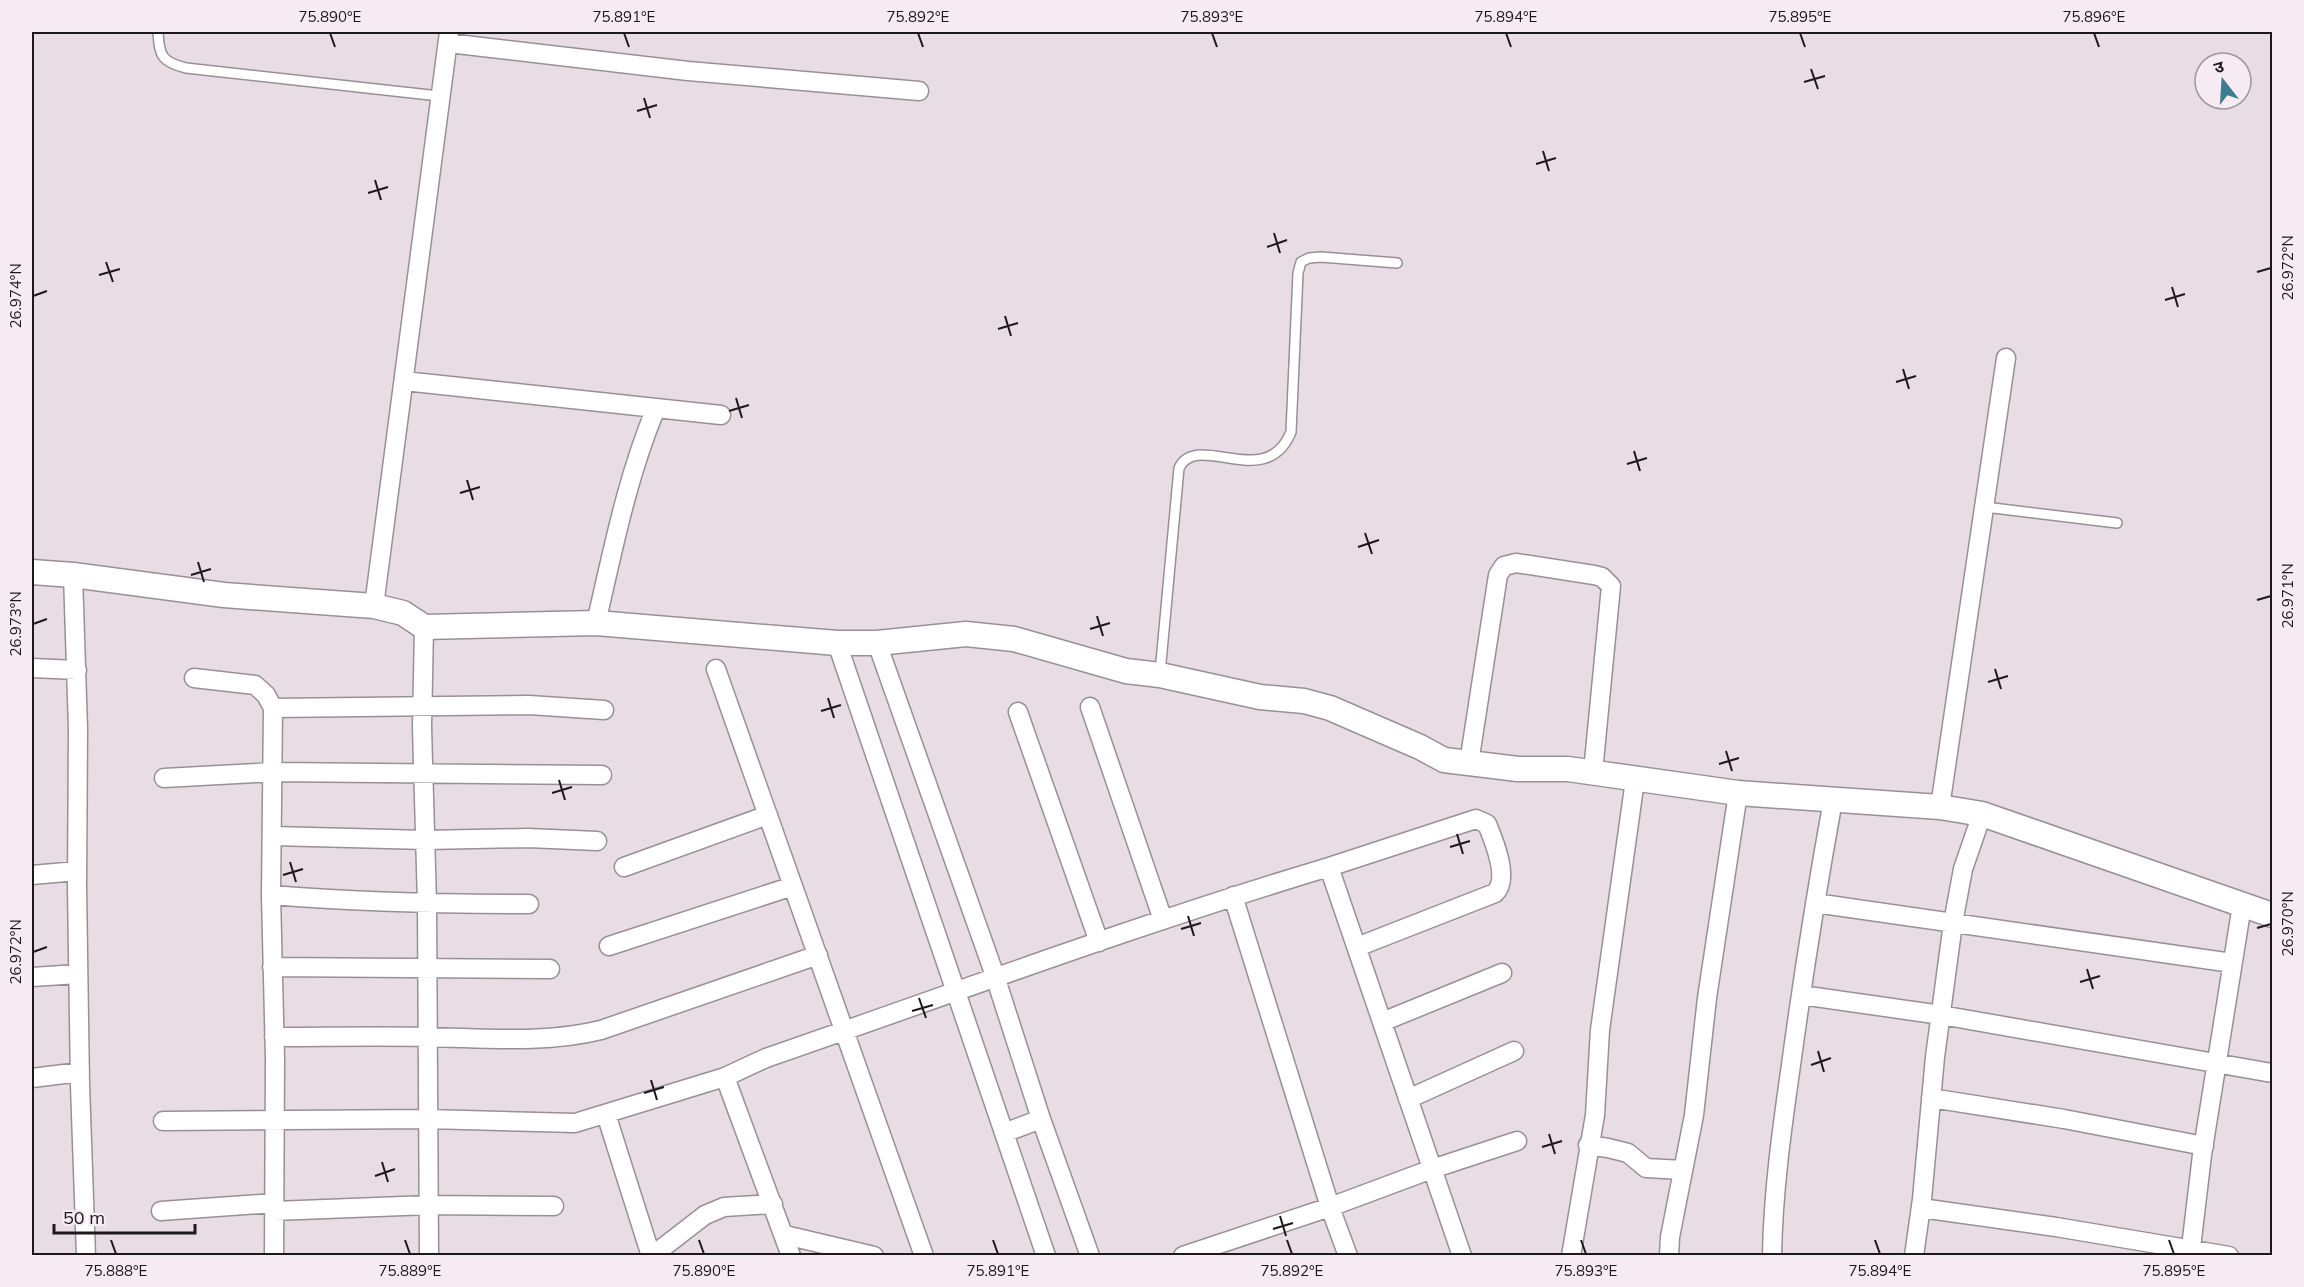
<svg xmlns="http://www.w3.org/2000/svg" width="2304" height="1287" font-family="Mulish,'Noto Sans Devanagari',sans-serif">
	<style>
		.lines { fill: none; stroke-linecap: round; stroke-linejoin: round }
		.lane-casing { stroke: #998f96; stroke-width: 12 }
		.street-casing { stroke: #998f96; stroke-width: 21 }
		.secondary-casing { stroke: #998f96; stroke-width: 27 }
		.lane { stroke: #fff; stroke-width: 9 }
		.street { stroke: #fff; stroke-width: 18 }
		.secondary { stroke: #fff; stroke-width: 24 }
		.ticks { fill: none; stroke: #1c181b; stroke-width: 2 }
		.neatline { fill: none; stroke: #1c181b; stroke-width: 2 }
		.ticks-label { font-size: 15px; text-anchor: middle; fill: #1c181b }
	</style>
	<rect width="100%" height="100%" fill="#e8dde5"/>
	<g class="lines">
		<!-- lane casing -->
		<g class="lane-casing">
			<path id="lane" d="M 158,32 C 159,56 162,62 186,68 L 439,96
				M 1985,507 L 2117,523
				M 1160,673 L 1179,468 C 1197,430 1266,493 1291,432 L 1298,273 L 1301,262 L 1309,258 L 1321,257 L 1397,263"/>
		</g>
		<!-- street casing -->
		<g class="street-casing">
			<path id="street" d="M 448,43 L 688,71 L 919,91
				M 404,381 L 721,415
				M 73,575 L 78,729 L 77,887 L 80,1085 L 86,1256
				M 374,606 L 449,32
				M 596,623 C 613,550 627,477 656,408
				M 424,627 L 422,727 L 427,904 L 429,1256
				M 837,643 L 1046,1256
				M 877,643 L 994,973 L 1041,1119 L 1090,1256
				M 32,668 L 77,670
				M 716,669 L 924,1256
				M 194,678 L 255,685 L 266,695 L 273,708
				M 1090,707 L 1163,920
				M 1018,712 L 1099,942
				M 1469,763 L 1498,575 L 1504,566 L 1516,563 L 1594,575 L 1602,577 L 1611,586 L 1593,772
				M 164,778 L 273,772 L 602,775
				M 1940,807 L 2006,358
				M 273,836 L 426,840 L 528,838 L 597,841
				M 624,867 L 768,815
				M 1329,867 L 1476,819 L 1487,824 C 1494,841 1510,879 1495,893 L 1357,947
				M 32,875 L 77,871
				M 271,895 C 357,902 443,904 529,904
				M 1233,896 L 1330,1207 L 1348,1256
				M 1815,903 L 2232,963
				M 609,946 L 793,886
				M 272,967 L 550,969
				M 32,977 L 78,974
				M 1801,995 L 1941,1015 L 2272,1073
				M 1382,1022 L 1502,973
				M 274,1037 C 325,1037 376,1036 427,1037 C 486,1038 544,1044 601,1030 L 818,955
				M 32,1078 L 80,1072
				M 1931,1098 L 2064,1119 L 2204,1146
				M 1408,1099 L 1514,1051
				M 606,1114 L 651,1256
				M 163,1121 L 428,1119 L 575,1123 L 725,1077
				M 1004,1133 L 1041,1119
				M 1588,1145 L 1608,1148 L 1628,1153 L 1646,1168 L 1683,1170
				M 1921,1208 L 2056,1227 L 2229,1256
				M 161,1211 L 274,1203
				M 274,1211 L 429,1205 L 554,1206
				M 785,1235 L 874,1256
				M 274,1256 L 275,1059 L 271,895 L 273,708 L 529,705 L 604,710
				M 652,1256 L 705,1215 L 724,1207 L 773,1204
				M 791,1256 L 725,1077 L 766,1058 C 954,993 1139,924 1329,867 L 1462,1256
				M 1183,1256 L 1330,1207 L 1432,1169 L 1517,1141
				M 1571,1256 L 1595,1115 L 1600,1030 L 1635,780
				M 1669,1256 L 1670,1237 L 1694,1115 L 1707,998 L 1738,793
				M 1772,1256 C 1773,1192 1782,1128 1791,1065 C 1803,976 1817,888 1833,800
				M 1914,1256 L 1922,1199 L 1935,1057 L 1953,923 L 1963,869 L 1982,814
				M 2190,1256 L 2202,1155 L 2242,905"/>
		</g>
		<!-- secondary casing -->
		<g class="secondary-casing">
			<path id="secondary" d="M 32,572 L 73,575 L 224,595 L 374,606 L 403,613 L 424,627 L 596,623 L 837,643 L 877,643 L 966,634 L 1014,639 L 1126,671 L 1160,675 L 1260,697 L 1304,701 L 1330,708 L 1420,747 L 1444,760 L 1518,769 L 1568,769 L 1738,793 L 1940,807 L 1982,814 L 2272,915"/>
		</g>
		<!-- lane -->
		<use href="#lane" class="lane"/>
		<!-- street -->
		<use href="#street" class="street"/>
		<!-- secondary -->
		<use href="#secondary" class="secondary"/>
	</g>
	<!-- ticks -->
	<path class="ticks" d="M 330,33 L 335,47M 624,33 L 629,47M 918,33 L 923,47M 1212,33 L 1217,47M 1506,33 L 1511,47M 1800,33 L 1805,47M 2094,33 L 2099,47M 1811,69 L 1818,89M 1804,82 L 1825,76M 644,98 L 650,118M 637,111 L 657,105M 1543,151 L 1549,171M 1536,164 L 1556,158M 375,180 L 381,200M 368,193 L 388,187M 1274,233 L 1280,253M 1267,247 L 1287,240M 106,262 L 113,282M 2257,272 L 2271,268M 99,275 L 120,269M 2172,287 L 2178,307M 33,296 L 47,291M 2165,300 L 2185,294M 1005,316 L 1011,336M 998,329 L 1018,323M 1903,369 L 1909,389M 1896,382 L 1916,376M 736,398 L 742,418M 729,411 L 749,405M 1634,451 L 1640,471M 1627,464 L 1647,458M 467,480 L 473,500M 460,493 L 480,487M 1365,533 L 1372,554M 1358,547 L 1379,540M 198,562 L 204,582M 191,575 L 211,569M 2257,600 L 2271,596M 1097,616 L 1103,636M 33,624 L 47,619M 1090,629 L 1110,623M 1995,669 L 2001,689M 1988,682 L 2008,676M 828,698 L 834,718M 821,711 L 841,705M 1726,751 L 1732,771M 1719,764 L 1739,758M 559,780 L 565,800M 552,793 L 572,787M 1457,834 L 1463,854M 1450,847 L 1470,841M 290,862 L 296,882M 283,875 L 303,869M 1188,916 L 1194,936M 2257,928 L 2271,924M 1181,929 L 1201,923M 33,952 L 47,947M 2087,969 L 2093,989M 2080,982 L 2100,976M 919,998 L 926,1018M 912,1011 L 933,1005M 1818,1051 L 1824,1072M 1811,1065 L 1831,1058M 651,1080 L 657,1100M 644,1093 L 664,1087M 1549,1134 L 1555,1154M 1542,1147 L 1562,1141M 382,1162 L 388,1182M 375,1176 L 395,1169M 1280,1216 L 1286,1236M 1273,1229 L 1293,1223M 111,1240 L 116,1254M 405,1240 L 410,1254M 699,1240 L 704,1254M 993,1240 L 998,1254M 1287,1240 L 1292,1254M 1581,1240 L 1586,1254M 1875,1240 L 1880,1254M 2169,1240 L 2174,1254"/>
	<!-- border -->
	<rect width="2304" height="1287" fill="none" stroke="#f6ebf2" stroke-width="66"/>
	<!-- north arrow -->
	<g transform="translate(2223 81) rotate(343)"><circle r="28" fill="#f6ebf2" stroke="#9f979c" stroke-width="1.5"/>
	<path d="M0-4.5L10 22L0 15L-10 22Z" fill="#3c7b90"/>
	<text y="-9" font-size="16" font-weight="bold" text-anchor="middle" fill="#1c181b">उ</text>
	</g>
	<!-- scale -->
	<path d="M54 1224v9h141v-9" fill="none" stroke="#1c181b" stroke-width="3"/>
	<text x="63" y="1224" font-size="18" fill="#1c181b" stroke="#f6ebf2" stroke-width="4.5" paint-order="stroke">50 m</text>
	<rect x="33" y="33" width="2238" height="1221" class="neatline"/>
	<g class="ticks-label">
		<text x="330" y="22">75.890°E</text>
		<text x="624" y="22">75.891°E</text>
		<text x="918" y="22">75.892°E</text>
		<text x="1212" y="22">75.893°E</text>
		<text x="1506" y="22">75.894°E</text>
		<text x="1800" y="22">75.895°E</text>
		<text x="2094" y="22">75.896°E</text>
		<text transform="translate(2288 268) rotate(-90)" y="5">26.972°N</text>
		<text transform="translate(16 296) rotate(-90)" y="5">26.974°N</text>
		<text transform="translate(2288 596) rotate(-90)" y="5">26.971°N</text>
		<text transform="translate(16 624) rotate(-90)" y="5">26.973°N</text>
		<text transform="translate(2288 924) rotate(-90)" y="5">26.970°N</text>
		<text transform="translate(16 952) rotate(-90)" y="5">26.972°N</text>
		<text x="116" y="1276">75.888°E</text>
		<text x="410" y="1276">75.889°E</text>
		<text x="704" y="1276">75.890°E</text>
		<text x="998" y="1276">75.891°E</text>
		<text x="1292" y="1276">75.892°E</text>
		<text x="1586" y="1276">75.893°E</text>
		<text x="1880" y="1276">75.894°E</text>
		<text x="2174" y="1276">75.895°E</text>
	</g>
</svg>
